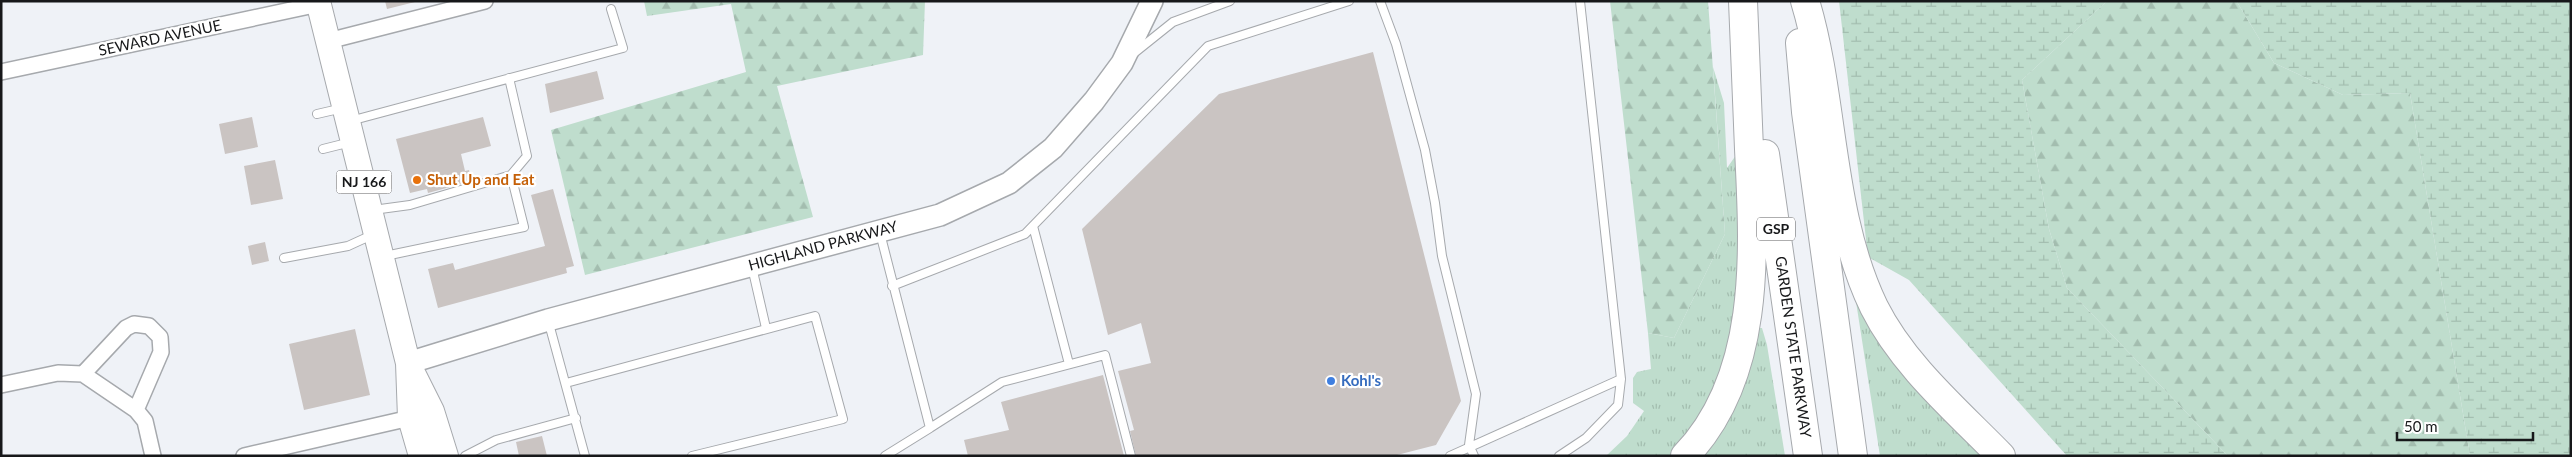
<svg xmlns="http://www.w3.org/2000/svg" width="2572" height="457" font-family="Lato,sans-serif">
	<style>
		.grass { fill: url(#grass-tufts) }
		.forest { fill: url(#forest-firs) }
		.wetland { fill: url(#wetland-marsh) }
		.building { fill: #cac4c2 }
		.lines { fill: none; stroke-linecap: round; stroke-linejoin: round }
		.lane-casing { stroke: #a6a9ad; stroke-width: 10 }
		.street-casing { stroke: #a6a9ad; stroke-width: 18 }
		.secondary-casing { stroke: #a6a9ad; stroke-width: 24 }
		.primary-casing { stroke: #a6a9ad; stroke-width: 26 }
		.highway-casing { stroke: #a6a9ad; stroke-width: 30 }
		.lane { stroke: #fff; stroke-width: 8 }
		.street { stroke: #fff; stroke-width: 15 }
		.secondary { stroke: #fff; stroke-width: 21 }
		.primary { stroke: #fff; stroke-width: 24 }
		.highway { stroke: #fff; stroke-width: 28 }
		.food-dot { fill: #e8710a; stroke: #fff; stroke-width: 2 }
		.shop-dot { fill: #3f7fe0; stroke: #fff; stroke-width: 2 }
		.labels { text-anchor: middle; stroke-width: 4.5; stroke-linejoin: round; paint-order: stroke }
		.shield { fill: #fff; stroke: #5d5d5f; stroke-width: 1 }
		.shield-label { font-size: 14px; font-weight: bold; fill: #17181a }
		.street-label { font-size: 15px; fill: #17181a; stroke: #fff }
		.food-label { font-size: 15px; font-weight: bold; fill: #c56008; stroke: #fff; text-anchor: start }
		.shop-label { font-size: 15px; font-weight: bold; fill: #366cbe; stroke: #fff; text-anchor: start }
	</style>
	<defs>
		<pattern id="grass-tufts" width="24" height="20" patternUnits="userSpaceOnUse" patternTransform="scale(1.25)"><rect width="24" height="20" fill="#bfddcd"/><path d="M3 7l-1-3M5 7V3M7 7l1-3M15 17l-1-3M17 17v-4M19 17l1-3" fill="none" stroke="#a3bdaf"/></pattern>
		<pattern id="forest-firs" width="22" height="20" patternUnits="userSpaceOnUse" patternTransform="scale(1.25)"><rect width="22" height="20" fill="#bfddcd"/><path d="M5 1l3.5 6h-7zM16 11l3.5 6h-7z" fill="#a3bdaf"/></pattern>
		<pattern id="wetland-marsh" width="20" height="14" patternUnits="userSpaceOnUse" patternTransform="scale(1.25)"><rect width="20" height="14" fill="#bfddcd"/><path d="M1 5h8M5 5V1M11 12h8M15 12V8" fill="none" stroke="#a3bdaf"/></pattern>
	</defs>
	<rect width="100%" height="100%" fill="#eff2f7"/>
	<!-- grass -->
	<path class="grass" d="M 1713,67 L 1724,103 L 1727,168 L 1741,148 L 1744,269 L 1719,386 L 1672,456 L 1606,456 L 1627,436 L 1644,411 L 1633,403 L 1633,378 L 1637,372 L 1651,369 L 1648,333 L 1674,338 L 1725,234 Z
		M 1852,276 L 1986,456 L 1880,456 Z
		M 1757,328 L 1762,328 L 1767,345 L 1785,456 L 1700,456 Z"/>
	<!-- forest -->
	<path class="forest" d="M 644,1 L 925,1 L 923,55 L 777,86 L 813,217 L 585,275 L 551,130 L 746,72 L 731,4 L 647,16 Z
		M 1610,1 L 1708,1 L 1725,234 L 1674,338 L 1648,333 Z
		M 2107,1 L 2237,2 L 2274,63 L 2343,95 L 2410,93 L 2470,456 L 2228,456 L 2067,288 L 2049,229 L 2022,80 Z"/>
	<!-- wetland -->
	<path class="wetland" d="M 1839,1 L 2107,1 L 2022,80 L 2049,229 L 2067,288 L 2228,456 L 2067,456 L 1909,280 L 1868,257 Z
		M 2232,1 L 2571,1 L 2571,456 L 2470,456 L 2410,93 L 2343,95 L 2274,63 L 2237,2 Z"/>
	<!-- building -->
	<path class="building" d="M 385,1 L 414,1 L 415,2 L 387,9 Z
		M 1373,52 L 1461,401 L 1436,445 L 1393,456 L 1136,456 L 1130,431 L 1134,430 L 1118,371 L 1151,363 L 1141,323 L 1108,335 L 1082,229 L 1219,94 Z
		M 597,71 L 604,99 L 550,113 L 545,84 Z
		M 252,117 L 258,147 L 225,154 L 219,124 Z
		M 483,117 L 491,146 L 461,154 L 465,171 L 469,170 L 472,181 L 428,193 L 427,189 L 410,193 L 396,139 Z
		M 275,160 L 283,199 L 251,205 L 244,166 Z
		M 553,189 L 574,266 L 566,268 L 567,273 L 438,308 L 428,269 L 453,263 L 455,270 L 545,246 L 531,195 Z
		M 265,242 L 269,261 L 252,265 L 248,246 Z
		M 355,329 L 370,395 L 304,410 L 289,344 Z
		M 1103,375 L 1124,456 L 968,456 L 964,440 L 1009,430 L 1001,402 Z
		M 542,436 L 547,456 L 519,456 L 516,442 Z"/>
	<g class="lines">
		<!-- lane casing -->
		<g class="lane-casing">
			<path id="lane" d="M 1380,1 L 1396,44 L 1425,150 L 1435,203 L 1442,256 L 1476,394 L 1469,445 L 1474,456
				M 1133,54 L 1173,22 L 1230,1
				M 317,114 L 343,108
				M 350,121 L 623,48 L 611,9
				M 323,149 L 351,142
				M 373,210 L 410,205 L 511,175 L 527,156 L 509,78
				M 1033,226 L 1069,364
				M 880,233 L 930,428 L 885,456
				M 385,256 L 524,227 L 511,175
				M 284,258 L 348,246 L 372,235
				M 752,267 L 766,328
				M 892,286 L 1025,234 L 1208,46 L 1349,1
				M 548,320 L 585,456
				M 566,383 L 815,316 L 843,419 L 692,456
				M 930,428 L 1002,382 L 1105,355 L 1131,456
				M 465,456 L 496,440 L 576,418
				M 1450,456 L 1621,379
				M 1559,456 L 1586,438 L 1618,405 L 1621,379 L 1580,1"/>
		</g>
		<!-- street casing -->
		<g class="street-casing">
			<path id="street" d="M 328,41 L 485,1
				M 1,72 L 319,4
				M 83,374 L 126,328 L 134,324 L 149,326 L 160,337 L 161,352 L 136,410
				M 1,385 L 58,373 L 83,374 L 136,410 L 145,421 L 153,456
				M 244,456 L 410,418"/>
		</g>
		<!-- secondary casing -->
		<g class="secondary-casing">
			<path id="secondary" d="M 408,363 L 548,320 L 940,215 L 1009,183 L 1053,148 L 1094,101 L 1122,63 L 1152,1"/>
		</g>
		<!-- primary casing -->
		<g class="primary-casing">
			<path id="primary" d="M 318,1 L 408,363 L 410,418 L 421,456
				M 412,371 L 432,411 L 446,456"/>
		</g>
		<!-- highway casing -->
		<g class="highway-casing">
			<path id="highway" d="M 1805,1 C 1835,100 1828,212 1874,307 C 1903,365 1956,410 2001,456
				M 1800,43 L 1806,112 L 1853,456
				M 1765,154 L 1808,456
				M 1685,456 C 1762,376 1754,251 1749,149 C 1747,100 1745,51 1743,1"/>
		</g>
		<!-- lane -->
		<use href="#lane" class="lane"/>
		<!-- street -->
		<use href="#street" class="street"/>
		<!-- secondary -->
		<use href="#secondary" class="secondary"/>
		<!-- primary -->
		<use href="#primary" class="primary"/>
		<!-- highway -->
		<use href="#highway" class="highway"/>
	</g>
	<!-- markers -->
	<circle class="food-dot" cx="417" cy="180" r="5"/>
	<circle class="shop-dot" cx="1331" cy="381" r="5"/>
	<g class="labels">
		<!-- shield labels -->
		<g class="shield">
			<rect x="336.5" y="170.5" width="55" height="23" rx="4"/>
			<rect x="1757" y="217.5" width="38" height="23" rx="4"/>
		</g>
		<g class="shield-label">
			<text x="364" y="187">NJ 166</text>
			<text x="1776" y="234">GSP</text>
		</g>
		<!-- street labels -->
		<g class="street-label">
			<text transform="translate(160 38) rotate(-12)" y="5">SEWARD AVENUE</text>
			<text transform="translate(823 246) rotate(-15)" y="5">HIGHLAND PARKWAY</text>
			<text transform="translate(1793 347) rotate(82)" y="5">GARDEN STATE PARKWAY</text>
		</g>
		<!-- food labels -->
		<g class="food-label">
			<text x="427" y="185">Shut Up and Eat</text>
		</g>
		<!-- shop labels -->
		<g class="shop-label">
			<text x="1341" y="386">Kohl's</text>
		</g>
	</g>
	<!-- border -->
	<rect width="2572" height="457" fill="none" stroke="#17181a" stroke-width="5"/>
	<!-- scale -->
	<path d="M2397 432v8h136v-8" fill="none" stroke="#17181a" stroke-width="2.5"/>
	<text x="2404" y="432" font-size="15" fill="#17181a" stroke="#ffffff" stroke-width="4" paint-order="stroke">50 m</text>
</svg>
